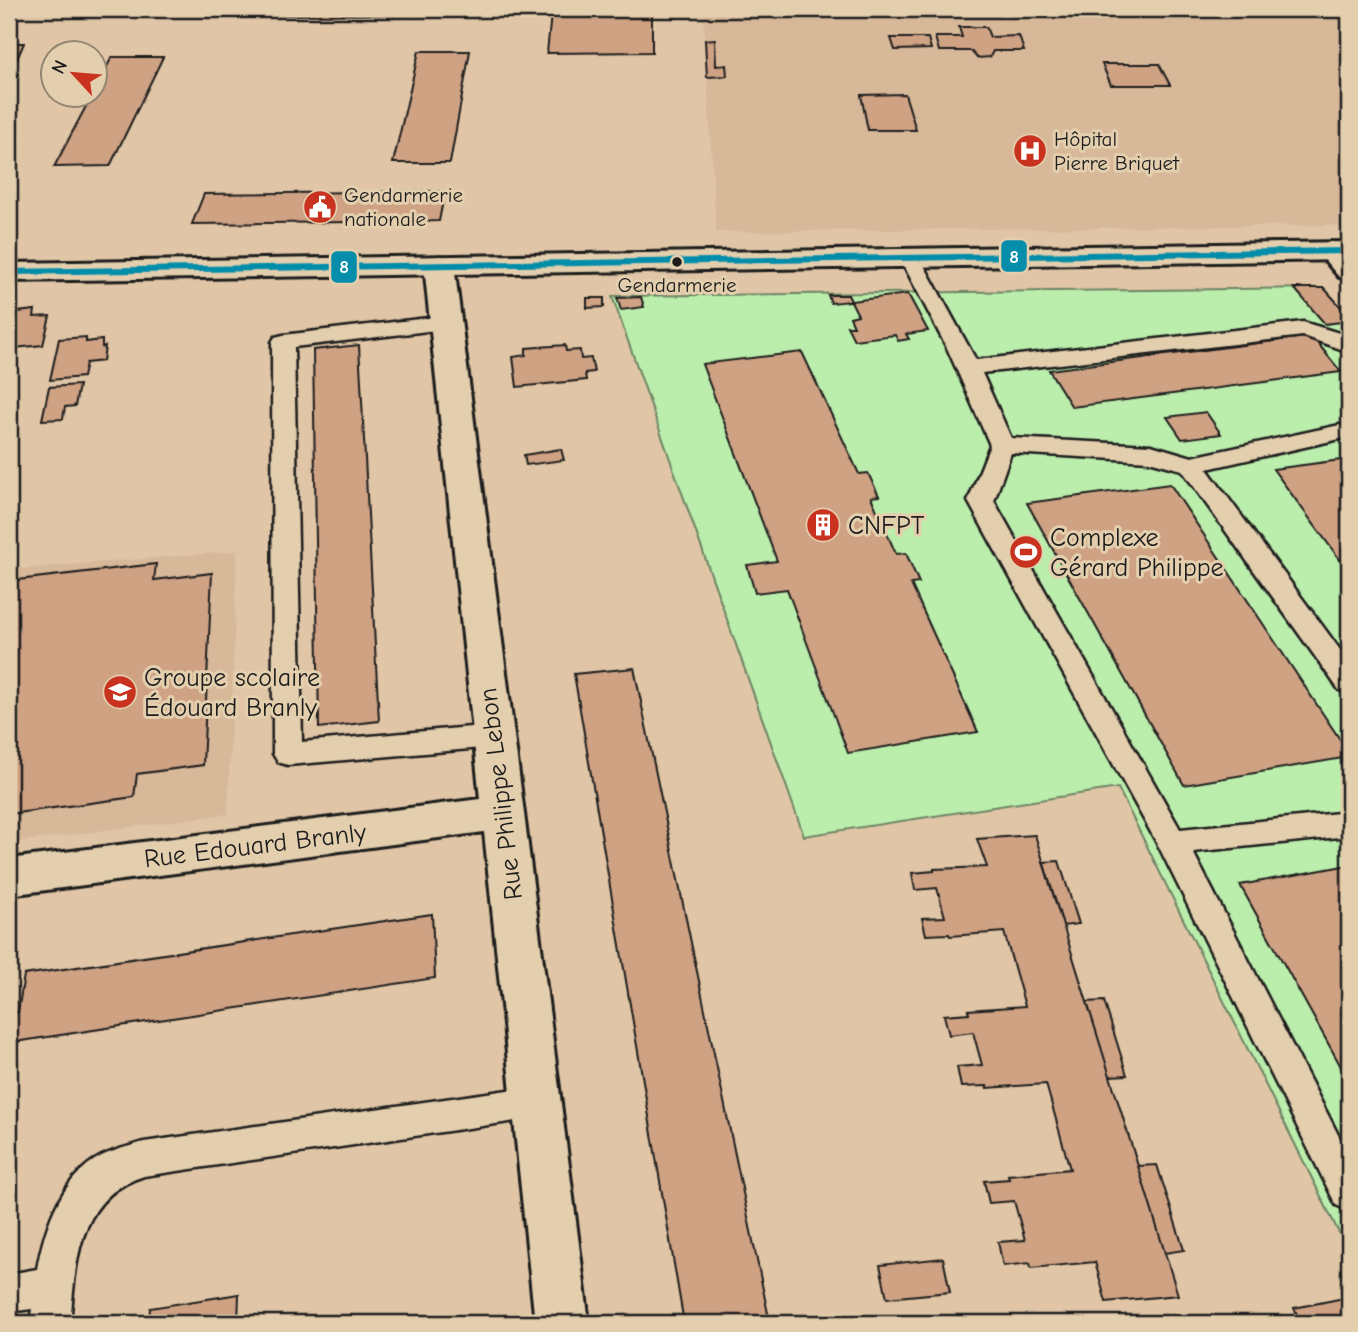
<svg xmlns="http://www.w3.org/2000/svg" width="1358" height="1332" font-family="'Comic Neue',sans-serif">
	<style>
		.built { fill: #d7b899 }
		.green { fill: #bbedac; stroke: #6c8464; stroke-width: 2 }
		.building { fill: #cfa284; stroke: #1c1c1c; stroke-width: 2 }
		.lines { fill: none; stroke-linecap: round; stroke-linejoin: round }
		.service-casing { stroke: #1c1c1c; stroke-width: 5 }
		.minor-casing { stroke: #1c1c1c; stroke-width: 6 }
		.secondary-casing { stroke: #1c1c1c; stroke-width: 6 }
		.service { fill: #e3cead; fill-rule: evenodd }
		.minor { fill: #e3cead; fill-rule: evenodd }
		.secondary { fill: #e3cead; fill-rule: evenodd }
		.bus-1-casing { stroke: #e3cead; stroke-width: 10 }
		.bus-1 { stroke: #068daa; stroke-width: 6 }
		.bus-dot { fill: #1c1c1c; stroke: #e3cead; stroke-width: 2.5 }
		.labels { text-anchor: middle; stroke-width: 6; stroke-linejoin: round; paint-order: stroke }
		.far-poi-label { font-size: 21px; fill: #1c1c1c; stroke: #e3cead; text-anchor: start }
		.far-bus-label { font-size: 21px; fill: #1c1c1c; stroke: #e3cead }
		.poi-label { font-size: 26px; fill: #1c1c1c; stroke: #e3cead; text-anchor: start }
		.street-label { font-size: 26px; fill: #1c1c1c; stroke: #e3cead }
		.line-badge { stroke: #e3cead; stroke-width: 2.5 }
		.badge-label { font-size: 19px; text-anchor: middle; font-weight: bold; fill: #fff }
	</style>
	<rect width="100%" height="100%" fill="#e0c6a6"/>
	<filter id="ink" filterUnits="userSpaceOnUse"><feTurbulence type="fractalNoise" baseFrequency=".0143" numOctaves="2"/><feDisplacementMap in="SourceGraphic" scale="14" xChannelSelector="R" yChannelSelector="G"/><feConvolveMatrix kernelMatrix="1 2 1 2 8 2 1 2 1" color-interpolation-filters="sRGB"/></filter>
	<g filter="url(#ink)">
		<!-- built -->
		<path class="built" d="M 703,9 L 1349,9 L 1349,225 L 716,232 Z
			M 237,551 L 228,814 L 9,843 L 9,570 Z"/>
		<!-- green -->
		<path class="green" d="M 1324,288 L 1349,316 L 1349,1253 L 1118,788 L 804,836 L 612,296 Z"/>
		<!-- building -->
		<path class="building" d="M 281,9 L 477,9 L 476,14 L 279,15 Z
			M 652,13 L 652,52 L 547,53 L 551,14 Z
			M 959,27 L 986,27 L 990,37 L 1019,36 L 1024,51 L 993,51 L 990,57 L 977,58 L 971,51 L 939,51 L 935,37 L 962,37 Z
			M 891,38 L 928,38 L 931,49 L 895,50 Z
			M 715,39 L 716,66 L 726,65 L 727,76 L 707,77 L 705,40 Z
			M 9,43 L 24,43 L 17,59 L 9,60 Z
			M 419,51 L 470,51 L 450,163 L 393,163 Z
			M 112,57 L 163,57 L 110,166 L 54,167 Z
			M 1102,64 L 1159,64 L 1170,85 L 1111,85 Z
			M 905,94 L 916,130 L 868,130 L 861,95 Z
			M 445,191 L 439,221 L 192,224 L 204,194 Z
			M 1294,288 L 1324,288 L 1349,316 L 1349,321 L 1325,324 Z
			M 908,294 L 928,331 L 906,334 L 909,339 L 898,341 L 895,335 L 854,340 L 847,326 L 854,326 L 850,317 L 858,315 L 851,301 Z
			M 828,295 L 848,295 L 851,301 L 831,303 Z
			M 641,297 L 644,307 L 621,310 L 617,298 Z
			M 587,298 L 604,298 L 604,307 L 587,308 Z
			M 35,310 L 34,317 L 50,316 L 43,345 L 14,348 L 9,368 L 9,319 L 16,318 L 18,312 Z
			M 1312,336 L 1341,372 L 1072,407 L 1049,370 Z
			M 86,337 L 86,342 L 102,340 L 102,347 L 105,346 L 103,361 L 86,363 L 83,377 L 50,380 L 59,339 Z
			M 359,345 L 379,721 L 319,728 L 313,350 Z
			M 565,345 L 566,351 L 580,350 L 581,359 L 591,358 L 594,372 L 585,373 L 586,380 L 517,387 L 513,357 L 526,355 L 526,348 Z
			M 802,352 L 859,474 L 868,473 L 879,496 L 871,497 L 896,554 L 906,553 L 919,583 L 911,584 L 978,732 L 848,753 L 787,589 L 755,593 L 747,565 L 777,561 L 702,364 Z
			M 79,385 L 75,406 L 65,407 L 63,419 L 42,420 L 49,387 Z
			M 1206,412 L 1221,434 L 1182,439 L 1167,417 Z
			M 561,449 L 564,460 L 526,465 L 524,455 Z
			M 1349,459 L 1349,572 L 1273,469 Z
			M 1170,484 L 1349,753 L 1349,757 L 1184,785 L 1027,503 Z
			M 156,564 L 154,580 L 212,573 L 203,765 L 137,774 L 134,797 L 9,814 L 9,581 Z
			M 634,668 L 770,1323 L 684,1323 L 574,674 Z
			M 1035,835 L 1138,1166 L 1178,1295 L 1106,1302 L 1095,1262 L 1031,1268 L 1030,1263 L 1003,1266 L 998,1242 L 1025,1240 L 1014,1201 L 989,1203 L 984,1181 L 1009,1179 L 1008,1175 L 1070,1169 L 1046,1084 L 987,1088 L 987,1086 L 961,1087 L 957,1067 L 982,1065 L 973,1032 L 949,1035 L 944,1015 L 969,1013 L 968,1010 L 1025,1006 L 1004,932 L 950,936 L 949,934 L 926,935 L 922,918 L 945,917 L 937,888 L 915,890 L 912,873 L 934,871 L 934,869 L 987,867 L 977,839 Z
			M 1059,861 L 1079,924 L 1063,926 L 1043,862 Z
			M 1349,865 L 1349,1081 L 1240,885 Z
			M 432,914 L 435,978 L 15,1042 L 9,1087 L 9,1014 L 18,1012 L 24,975 Z
			M 1104,1001 L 1127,1075 L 1110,1076 L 1087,1002 Z
			M 1157,1165 L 1184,1250 L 1165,1253 L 1138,1166 Z
			M 943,1258 L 950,1292 L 887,1298 L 880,1265 Z
			M 239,1294 L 238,1323 L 149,1323 L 150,1308 Z
			M 1349,1297 L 1349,1323 L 1301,1323 L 1294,1308 Z"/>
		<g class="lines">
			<!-- service casing -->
			<g class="service-casing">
				<path id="service" d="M 910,252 L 917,254 L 920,258 L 976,360 L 1303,322 L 1349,336 L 1349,352 L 1303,336 L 982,373 L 1011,438 L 1151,445 L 1192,457 L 1349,423 L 1349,437 L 1207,469 L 1349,662 L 1349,693 L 1339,690 L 1182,470 L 1149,461 L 1011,453 L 994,501 L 1180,829 L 1349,812 L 1349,836 L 1193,852 L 1349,1156 L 1349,1211 L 1336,1205 L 1159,847 L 968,501 L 990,445 L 948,350 L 900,258 L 903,254 Z
					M 445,316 L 453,318 L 456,323 L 453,328 L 294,347 L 302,742 L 493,725 L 503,728 L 508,736 L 503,744 L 493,747 L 288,765 L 278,762 L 273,754 L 272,342 L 275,337 L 283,335 Z
					M 536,1086 L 549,1091 L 554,1102 L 549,1113 L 536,1118 L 144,1176 C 76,1197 76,1264 70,1323 L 30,1323 L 32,1309 L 9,1312 L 9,1274 L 37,1269 C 44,1230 59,1184 93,1161 C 108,1151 127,1147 144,1142 Z"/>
			</g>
			<!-- minor casing -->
			<g class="minor-casing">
				<path id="minor" d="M 1331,242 L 1341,245 L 1349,254 L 1349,280 L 1339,277 L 1317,251 L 1321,245 Z
					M 439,256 L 449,259 L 454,265 L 589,1323 L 535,1323 L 484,832 L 9,895 L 9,859 L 480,799 L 424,265 L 429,259 Z"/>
			</g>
			<!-- secondary casing -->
			<g class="secondary-casing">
				<path id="secondary" d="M 1349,242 L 1349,260 L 9,281 L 9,263 Z"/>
			</g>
			<!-- service -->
			<use href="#service" class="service"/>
			<!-- minor -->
			<use href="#minor" class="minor"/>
			<!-- secondary -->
			<use href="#secondary" class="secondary"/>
			<!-- bus-1 casing -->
			<g class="bus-1-casing">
				<path id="bus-1" d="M 9,272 L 1349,251"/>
			</g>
			<!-- bus-1 -->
			<use href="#bus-1" class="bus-1"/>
		</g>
	</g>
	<!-- icons -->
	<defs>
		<g id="hospital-disc" transform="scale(1.75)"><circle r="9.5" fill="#c8321e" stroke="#e3cead"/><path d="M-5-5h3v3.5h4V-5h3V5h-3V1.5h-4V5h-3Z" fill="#fff"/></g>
		<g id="civic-disc" transform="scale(1.75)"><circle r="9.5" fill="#c8321e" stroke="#e3cead"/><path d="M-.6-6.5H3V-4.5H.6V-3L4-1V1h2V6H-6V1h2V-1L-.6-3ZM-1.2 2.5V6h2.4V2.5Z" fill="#fff"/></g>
		<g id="building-disc" transform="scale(1.75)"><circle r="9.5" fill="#c8321e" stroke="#e3cead"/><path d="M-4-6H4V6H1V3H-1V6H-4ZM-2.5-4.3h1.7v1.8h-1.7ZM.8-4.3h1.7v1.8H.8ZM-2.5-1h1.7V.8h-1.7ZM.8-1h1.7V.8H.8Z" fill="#fff"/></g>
		<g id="stadium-disc" transform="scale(1.75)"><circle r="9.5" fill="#c8321e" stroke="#e3cead"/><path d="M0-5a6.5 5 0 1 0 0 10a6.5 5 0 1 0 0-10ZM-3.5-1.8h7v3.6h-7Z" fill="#fff"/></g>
		<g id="school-disc" transform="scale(1.75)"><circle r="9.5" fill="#c8321e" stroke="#e3cead"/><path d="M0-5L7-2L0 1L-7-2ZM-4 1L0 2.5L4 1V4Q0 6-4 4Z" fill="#fff"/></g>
	</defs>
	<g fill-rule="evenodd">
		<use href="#hospital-disc" x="1030" y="151"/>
		<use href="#civic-disc" x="320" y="207"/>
		<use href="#building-disc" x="823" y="525"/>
		<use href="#stadium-disc" x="1026" y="552"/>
		<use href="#school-disc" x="120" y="692"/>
	</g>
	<!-- markers -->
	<circle class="bus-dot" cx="677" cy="262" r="6"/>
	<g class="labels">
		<!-- far-poi labels -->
		<g class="far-poi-label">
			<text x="1054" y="146">Hôpital<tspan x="1054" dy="24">Pierre Briquet</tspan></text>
			<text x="344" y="202">Gendarmerie<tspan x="344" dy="24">nationale</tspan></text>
		</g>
		<!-- far-bus labels -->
		<g class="far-bus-label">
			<text x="677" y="292">Gendarmerie</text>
		</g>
		<!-- poi labels -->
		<g class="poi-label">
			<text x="848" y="534">CNFPT</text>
			<text x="1050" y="546">Complexe<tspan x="1050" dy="30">Gérard Philippe</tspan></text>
			<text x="144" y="686">Groupe scolaire<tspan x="144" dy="30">Édouard Branly</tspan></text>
		</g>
		<!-- street labels -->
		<g class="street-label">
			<text transform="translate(500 794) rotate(-97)" y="9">Rue Philippe Lebon</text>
			<text transform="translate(255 845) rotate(-7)" y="9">Rue Edouard Branly</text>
		</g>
	</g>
	<g class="line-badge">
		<rect x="1000" y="239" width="28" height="34" rx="7" fill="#068daa"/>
		<rect x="330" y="250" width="28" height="34" rx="7" fill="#068daa"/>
	</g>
	<g class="badge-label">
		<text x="1014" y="263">8</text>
		<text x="344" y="273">8</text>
	</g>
	<!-- margin -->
	<rect width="1358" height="1332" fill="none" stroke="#e3cead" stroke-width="35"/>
	<rect x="18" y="18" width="1323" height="1297" fill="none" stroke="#1c1c1c" stroke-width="2.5" filter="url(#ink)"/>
	<!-- north arrow -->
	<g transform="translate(74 74) rotate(296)"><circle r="33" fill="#e3cead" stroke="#938773" stroke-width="2"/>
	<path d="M0-5L12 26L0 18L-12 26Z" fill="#c8321e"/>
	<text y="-10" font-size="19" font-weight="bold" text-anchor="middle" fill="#1c1c1c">N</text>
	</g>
</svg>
